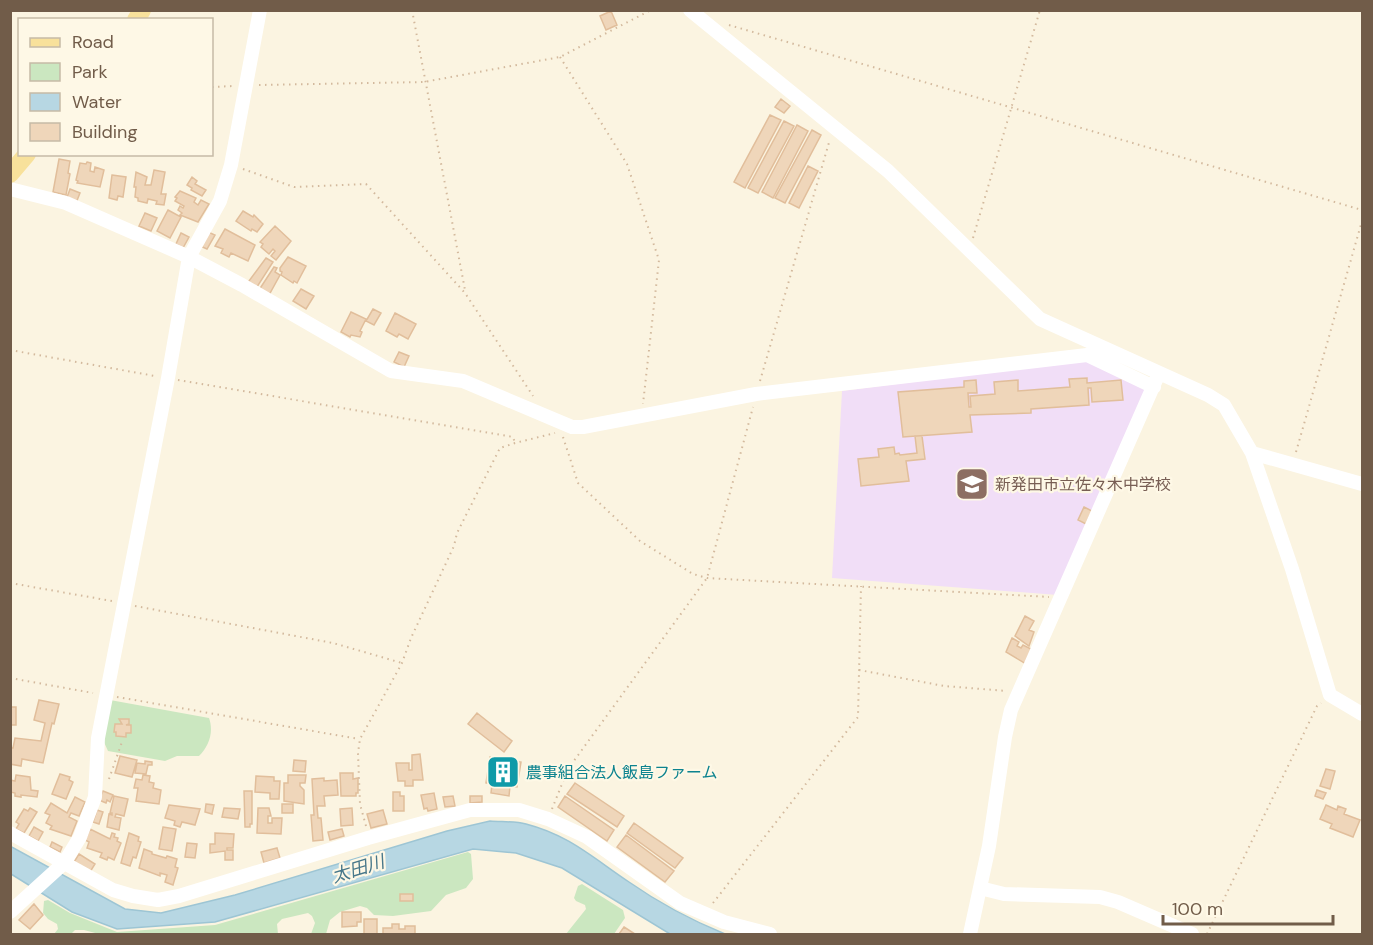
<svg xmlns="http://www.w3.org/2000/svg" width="1373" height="945" font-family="'DM Sans','Noto Sans JP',sans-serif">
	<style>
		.education { fill: #f1def7 }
		.green { fill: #cbe7c0 }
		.water { fill: #b7d7e3; stroke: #9dc5d4; stroke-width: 1.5 }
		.building { fill: #efd6ba; stroke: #e1be9b; stroke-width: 1.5 }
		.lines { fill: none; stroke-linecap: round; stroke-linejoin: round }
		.path { stroke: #d3b99d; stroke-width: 2; stroke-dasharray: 1.5 4.5; stroke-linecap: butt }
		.minor { stroke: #fff; stroke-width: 14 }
		.major { stroke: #f8e19b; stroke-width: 18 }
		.labels { text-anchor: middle; stroke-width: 4.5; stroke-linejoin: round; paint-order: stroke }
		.education-label { font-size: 16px; fill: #785e54; stroke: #fef8e6; text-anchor: start }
		.culture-label { font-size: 16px; fill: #0d838f; stroke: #fef8e6; text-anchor: start }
		.water-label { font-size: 18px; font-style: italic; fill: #47778a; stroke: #fef8e6 }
	</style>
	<rect width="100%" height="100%" fill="#fbf4e1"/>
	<!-- education -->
	<path class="education" d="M 1085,360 L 1148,390 L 1058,595 L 832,578 L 842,391 Z"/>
	<!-- green -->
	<path class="green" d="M 110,700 L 209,718 C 214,732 209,746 199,756 L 177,756 L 165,761 L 108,751 L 103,740 Z
		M 468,852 L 471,854 L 473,879 L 466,888 L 446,895 L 431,911 L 393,916 L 374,915 L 367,908 L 360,906 L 340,912 L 330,920 L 326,934 L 311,934 L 315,923 L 312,916 L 308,913 L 282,919 L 277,924 L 278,934 L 99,934 L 84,930 L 75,930 L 71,934 L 54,934 L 58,929 L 57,924 L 48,919 L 43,913 L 44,901 L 48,900 L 70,913 L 117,932 L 215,925 Z
		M 582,884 L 623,910 L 625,918 L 614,934 L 566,934 L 586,909 L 585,905 L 576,901 L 574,898 L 578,886 Z"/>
	<!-- water -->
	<path class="water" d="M 490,821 C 501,822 515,821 526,824 C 569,835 593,858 629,882 C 659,903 691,920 725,934 L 670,934 L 562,868 L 516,853 L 473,849 L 215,922 L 117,929 L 72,912 L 11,874 L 10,846 L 125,909 L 161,913 L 235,895 L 447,831 Z"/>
	<!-- building -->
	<path class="building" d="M 611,11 L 617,25 L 606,30 L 600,16 Z
		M 781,99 L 790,106 L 784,113 L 775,107 Z
		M 770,115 L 781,120 L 745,188 L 734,182 Z
		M 784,121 L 794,126 L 758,193 L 748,188 Z
		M 797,125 L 808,131 L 773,198 L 762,192 Z
		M 812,130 L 821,135 L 785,203 L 775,198 Z
		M 59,159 L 70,161 L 68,173 L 70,174 L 66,195 L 53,192 Z
		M 87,162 L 91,163 L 90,171 L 94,172 L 95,167 L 104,170 L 100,187 L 77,183 L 78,181 L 76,180 L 80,163 L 86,164 Z
		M 808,166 L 818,171 L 799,208 L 789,203 Z
		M 154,170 L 165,172 L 161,194 L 166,194 L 164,205 L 156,204 L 157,201 L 148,199 L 147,203 L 138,201 L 138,198 L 135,197 L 136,187 L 134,187 L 136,172 L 147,177 L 145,185 L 151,185 Z
		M 112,175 L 126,177 L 123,197 L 118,196 L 117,200 L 109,198 Z
		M 192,177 L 197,181 L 195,184 L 206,190 L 202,196 L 191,190 L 192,188 L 187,185 Z
		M 70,189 L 80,193 L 76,203 L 66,200 Z
		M 180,191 L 196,198 L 194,202 L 198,205 L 201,200 L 209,204 L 198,222 L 180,215 L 182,213 L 178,210 L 180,206 L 183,208 L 184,206 L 175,201 L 177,198 L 175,197 Z
		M 168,210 L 181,217 L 170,238 L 157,231 Z
		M 243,211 L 253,217 L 254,215 L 263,224 L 257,232 L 252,229 L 251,231 L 236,221 Z
		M 145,213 L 157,218 L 151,231 L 139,226 Z
		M 275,226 L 291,241 L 276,260 L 271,256 L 275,251 L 273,249 L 269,254 L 261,247 L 263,244 L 260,242 Z
		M 225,229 L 255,245 L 248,261 L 231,253 L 229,257 L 221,253 L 223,249 L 215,246 Z
		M 208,232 L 215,235 L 207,249 L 200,246 Z
		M 181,233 L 189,237 L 183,248 L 176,244 Z
		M 288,257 L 306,266 L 297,283 L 294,281 L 293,283 L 281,275 L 282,272 L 280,271 L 280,268 Z
		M 266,258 L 273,262 L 255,290 L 246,285 Z
		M 274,267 L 277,268 L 275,272 L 280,275 L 269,295 L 259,290 Z
		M 301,289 L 314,296 L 306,309 L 293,301 Z
		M 373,309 L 381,313 L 374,325 L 366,321 Z
		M 351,312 L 366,319 L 360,331 L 362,332 L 360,337 L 351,335 L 350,337 L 341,332 Z
		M 395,313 L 416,324 L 408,339 L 399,334 L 397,337 L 386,331 Z
		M 399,352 L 409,356 L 404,367 L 394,362 Z
		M 1087,378 L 1087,383 L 1121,380 L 1123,400 L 1092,402 L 1091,388 L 1088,388 L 1089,405 L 1031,409 L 1031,413 L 970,415 L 972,432 L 903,437 L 898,392 L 964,387 L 964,381 L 976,380 L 977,393 L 968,393 L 969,407 L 971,407 L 970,396 L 995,394 L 994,382 L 1018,380 L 1018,391 L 1070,387 L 1069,379 Z
		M 915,436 L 922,436 L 925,459 L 906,461 L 909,481 L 861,486 L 858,459 L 879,457 L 878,449 L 894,447 L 895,454 L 899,453 L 900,455 L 917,453 Z
		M 1084,507 L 1092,511 L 1086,524 L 1078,520 Z
		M 1025,616 L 1034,621 L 1029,630 L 1034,632 L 1029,646 L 1015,636 Z
		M 1012,638 L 1019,642 L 1017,646 L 1021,648 L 1023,645 L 1033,650 L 1026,664 L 1006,652 Z
		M 39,700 L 59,704 L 54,724 L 52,723 L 43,763 L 22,759 L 21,766 L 10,764 L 10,748 L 13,748 L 15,738 L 41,741 L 45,723 L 34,720 Z
		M 11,707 L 16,707 L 16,725 L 10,725 Z
		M 477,713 L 512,741 L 504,752 L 468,724 Z
		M 119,719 L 129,719 L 129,724 L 126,725 L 131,725 L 131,733 L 126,733 L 126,737 L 116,736 L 116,732 L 114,732 L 115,724 L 122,724 Z
		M 420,754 L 423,780 L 413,780 L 413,786 L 405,786 L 405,781 L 398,781 L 396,763 L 409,763 L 409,770 L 412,770 L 412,755 Z
		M 120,756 L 137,760 L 132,777 L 115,773 Z
		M 490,757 L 521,762 L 517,787 L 510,786 L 509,796 L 491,793 L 492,784 L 486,783 Z
		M 294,760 L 306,761 L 305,772 L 293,771 Z
		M 145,761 L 152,762 L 152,765 L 148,765 L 146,774 L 135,773 L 137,763 L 145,764 Z
		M 1326,769 L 1335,771 L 1330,789 L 1320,786 Z
		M 340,773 L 353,773 L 353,779 L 358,778 L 358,793 L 356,793 L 356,796 L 341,796 Z
		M 60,774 L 70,777 L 69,780 L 73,782 L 66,799 L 52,794 Z
		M 16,775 L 30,777 L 31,790 L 38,791 L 37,797 L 21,795 L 21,797 L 15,796 L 15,793 L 10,792 L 10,780 L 15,781 Z
		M 143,775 L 150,776 L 149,782 L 154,783 L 153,788 L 161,790 L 159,804 L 136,801 L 138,788 L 134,788 L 136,779 L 142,780 Z
		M 288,775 L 306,775 L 305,783 L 300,783 L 300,786 L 304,790 L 304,804 L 284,801 L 284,783 L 288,783 Z
		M 256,776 L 274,777 L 274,781 L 280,781 L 279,799 L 270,799 L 270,793 L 255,792 Z
		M 324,778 L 324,781 L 337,780 L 338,795 L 324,796 L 325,806 L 317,806 L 318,818 L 321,818 L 323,840 L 313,841 L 311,815 L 314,815 L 312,779 Z
		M 575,783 L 624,816 L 617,827 L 567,794 Z
		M 1317,790 L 1326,793 L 1323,799 L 1315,796 Z
		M 103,791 L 113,795 L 110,802 L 107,800 L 106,803 L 99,800 Z
		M 244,791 L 252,791 L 252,824 L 250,824 L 250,827 L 245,827 Z
		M 393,792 L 400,792 L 400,796 L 404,796 L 404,811 L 393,811 Z
		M 434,793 L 437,809 L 428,811 L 427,808 L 424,809 L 421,795 Z
		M 114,796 L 128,799 L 124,816 L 116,814 L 115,817 L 121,818 L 119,830 L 107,827 L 109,814 L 112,815 L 112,813 L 110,813 Z
		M 453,796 L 455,806 L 445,807 L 443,797 Z
		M 470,796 L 482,796 L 482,802 L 470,803 Z
		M 565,796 L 614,830 L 607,841 L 558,807 Z
		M 75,797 L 85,802 L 79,816 L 71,813 L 69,817 L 77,821 L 71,836 L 50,829 L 52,826 L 46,823 L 50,815 L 45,813 L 51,803 L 67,813 Z
		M 206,804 L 214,805 L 212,814 L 205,812 Z
		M 282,804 L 293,804 L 293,813 L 282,813 Z
		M 169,805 L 200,809 L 195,825 L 182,822 L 180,827 L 174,825 L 175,821 L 165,818 Z
		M 1326,805 L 1337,810 L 1338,806 L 1346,809 L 1344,814 L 1360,820 L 1353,837 L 1330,828 L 1332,824 L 1320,819 Z
		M 30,808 L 37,812 L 24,833 L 16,829 L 19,824 L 16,822 L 24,809 L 28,811 Z
		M 224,808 L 240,809 L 238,819 L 222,817 Z
		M 258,808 L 269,808 L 271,816 L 268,816 L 268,823 L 272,823 L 272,818 L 282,818 L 281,834 L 257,833 Z
		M 352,808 L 353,825 L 341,826 L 340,809 Z
		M 97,810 L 103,812 L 99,824 L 93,822 Z
		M 383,810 L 387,824 L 371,828 L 367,814 Z
		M 634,823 L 683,858 L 675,868 L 627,833 Z
		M 34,827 L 43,832 L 38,841 L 29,836 Z
		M 163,827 L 176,829 L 172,851 L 159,849 Z
		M 90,829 L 110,839 L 112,833 L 115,834 L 114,837 L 118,838 L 117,841 L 121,843 L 114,860 L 108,857 L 107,860 L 100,857 L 102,853 L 87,848 L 89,842 L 85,840 Z
		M 342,829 L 344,836 L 330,840 L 328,832 Z
		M 129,833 L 139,837 L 138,841 L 141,842 L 136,858 L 133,857 L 130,866 L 121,863 Z
		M 215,833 L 234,834 L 233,848 L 227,848 L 227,850 L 233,850 L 233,860 L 225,860 L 225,851 L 210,853 L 210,844 L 215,844 Z
		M 626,835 L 674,871 L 665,882 L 617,847 Z
		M 52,842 L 62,847 L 60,852 L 50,847 Z
		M 187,843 L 197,844 L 195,858 L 185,857 Z
		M 277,848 L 280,858 L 264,863 L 261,852 Z
		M 144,849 L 152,852 L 152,854 L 166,858 L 167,856 L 177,859 L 175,867 L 178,868 L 173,885 L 165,882 L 167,875 L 160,873 L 160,876 L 139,868 Z
		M 79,854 L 95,864 L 90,872 L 74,862 Z
		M 400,894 L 413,894 L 413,901 L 400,901 Z
		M 34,904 L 43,915 L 30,929 L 19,920 Z
		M 342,912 L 361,912 L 361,922 L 357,922 L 357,926 L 342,927 Z
		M 364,919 L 377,919 L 377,934 L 364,934 Z
		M 392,924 L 399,924 L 399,929 L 405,929 L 405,926 L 415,926 L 415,934 L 383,934 L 383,928 L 392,928 Z
		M 624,927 L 635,934 L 619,934 Z"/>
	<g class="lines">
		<!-- path -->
		<path class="path" d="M 412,10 L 465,290
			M 729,25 L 1362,210
			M 560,57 L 627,164 L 659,260 L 643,404
			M 259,85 L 424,82 L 560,57 L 651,10
			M 212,87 L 233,86
			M 243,169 L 294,187 L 366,184 L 465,293 L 533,396
			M 973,238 L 1040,10
			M 10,350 L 155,376
			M 178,380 L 513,437 L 515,443
			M 760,381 L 830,139
			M 563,437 L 578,483 L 640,541 L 693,574 L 707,578 L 1049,597
			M 1296,452 L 1362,221
			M 10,583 L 112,601
			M 135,606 L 333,643 L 402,663
			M 859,670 L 944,686 L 1007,691
			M 10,678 L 93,693
			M 117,697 L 359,739
			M 109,779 L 122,742
			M 552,809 L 568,769 L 707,578 L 753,407
			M 366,826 L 360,804 L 358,753 L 360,739 L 402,663 L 411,638 L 454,546 L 457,533 L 500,448 L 515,443 L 555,433
			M 713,903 L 858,717 L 861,586
			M 1207,934 L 1317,706 L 1321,703"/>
		<!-- minor -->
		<path class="minor" d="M 690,10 L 888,171 L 1040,319 L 1208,395 L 1224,405 L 1252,453 L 1292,569 L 1330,695 L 1362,714
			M 10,189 L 66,203 L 189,257 L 242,285 L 391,371 L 463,381 L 572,427 L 583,427 L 756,394 L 1087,355 L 1154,387
			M 1252,453 L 1362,484
			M 10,833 L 113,890 L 133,896 L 158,900 L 179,896 L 368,838 L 470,810 L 519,810 L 548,819 L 587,837 L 680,903 L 724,922 L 770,934
			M 980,888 L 1004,894 L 1100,897 L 1118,902 L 1192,934
			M 10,912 L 64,863 L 80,837 L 95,797 L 98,738 L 168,378 L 189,257 L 220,201 L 231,165 L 260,10
			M 970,934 L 989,846 L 1005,737 L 1011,710 L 1156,380"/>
		<!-- major -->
		<path class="major" d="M 136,20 L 142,10
			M 10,174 L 27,154"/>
	</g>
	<!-- icons -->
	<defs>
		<g id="school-square" transform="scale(1.725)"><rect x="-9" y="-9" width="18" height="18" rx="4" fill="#8d6e63" stroke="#fef8e6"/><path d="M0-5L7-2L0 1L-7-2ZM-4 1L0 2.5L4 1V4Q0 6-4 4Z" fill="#fff"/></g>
		<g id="building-square" transform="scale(1.725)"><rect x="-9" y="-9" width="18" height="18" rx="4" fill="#0f9aa8" stroke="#fef8e6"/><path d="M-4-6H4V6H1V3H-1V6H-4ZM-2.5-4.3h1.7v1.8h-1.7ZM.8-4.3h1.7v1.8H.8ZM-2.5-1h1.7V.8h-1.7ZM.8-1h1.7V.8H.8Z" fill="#fff"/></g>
	</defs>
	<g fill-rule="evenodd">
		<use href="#school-square" x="972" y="484"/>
		<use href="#building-square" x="503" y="772"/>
	</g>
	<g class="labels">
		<!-- education labels -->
		<g class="education-label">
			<text x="995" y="490">新発田市立佐々木中学校</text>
		</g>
		<!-- culture labels -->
		<g class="culture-label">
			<text x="526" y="778">農事組合法人飯島ファーム</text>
		</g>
		<!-- water labels -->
		<g class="water-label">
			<text transform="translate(358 869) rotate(-17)" y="6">太田川</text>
		</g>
	</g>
	<!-- border -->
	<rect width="1373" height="945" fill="none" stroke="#715c49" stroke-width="24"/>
	<!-- legend -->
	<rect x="18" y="18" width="195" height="138" fill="#fef8e6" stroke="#c6baa7" stroke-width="1.5"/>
	<rect x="30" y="38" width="30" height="9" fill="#f8e19b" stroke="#c6baa7" stroke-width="1.5"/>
	<text x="72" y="48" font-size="18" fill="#715c49">Road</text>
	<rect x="30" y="63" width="30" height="18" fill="#cbe7c0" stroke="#c6baa7" stroke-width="1.5"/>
	<text x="72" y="78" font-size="18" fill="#715c49">Park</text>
	<rect x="30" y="93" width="30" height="18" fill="#b7d7e3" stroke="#c6baa7" stroke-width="1.5"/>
	<text x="72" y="108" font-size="18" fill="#715c49">Water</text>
	<rect x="30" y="123" width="30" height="18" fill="#efd6ba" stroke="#c6baa7" stroke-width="1.5"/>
	<text x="72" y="138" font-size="18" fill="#715c49">Building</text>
	<!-- scale -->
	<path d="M1163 915v9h170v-9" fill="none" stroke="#715c49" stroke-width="3"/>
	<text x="1172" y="915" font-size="18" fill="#715c49" stroke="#fef8e6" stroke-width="4.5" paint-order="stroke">100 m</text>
</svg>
